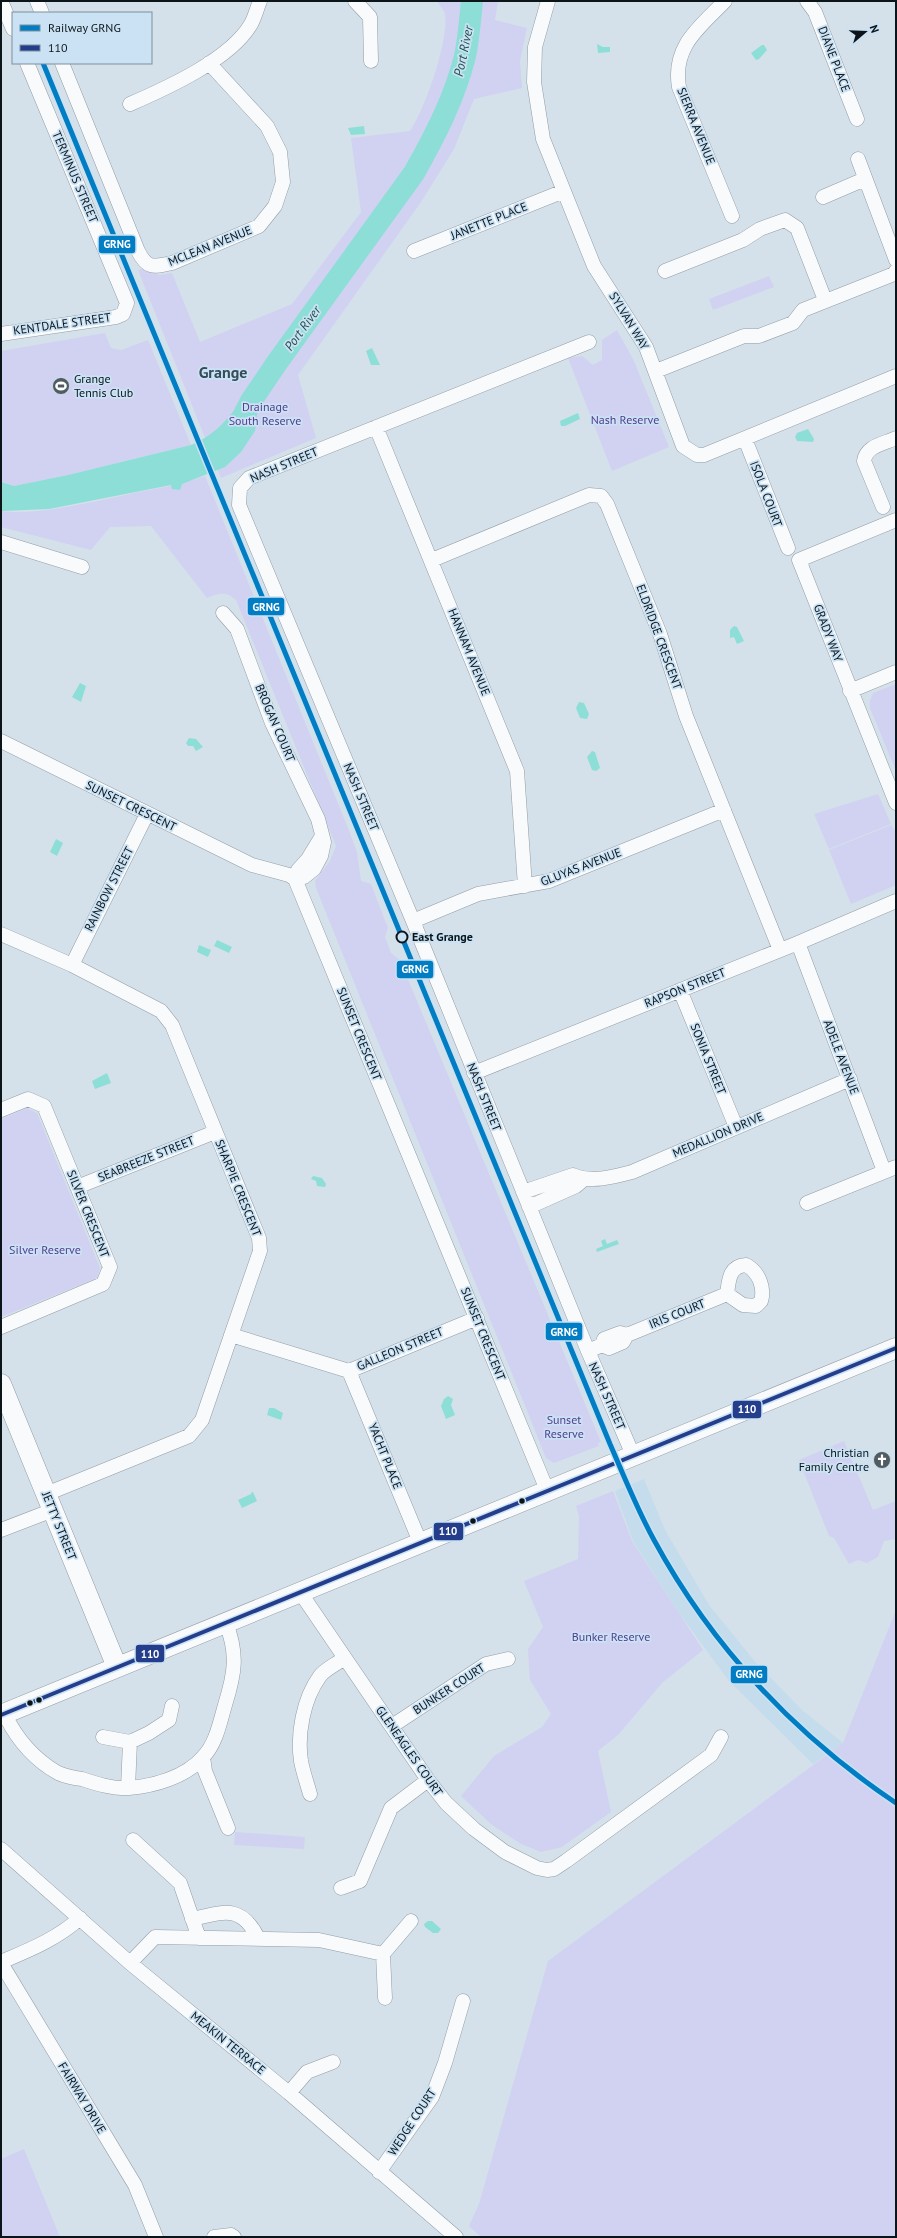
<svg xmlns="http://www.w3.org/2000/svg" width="897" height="2238" font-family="'PT Sans',sans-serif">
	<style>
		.built { fill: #c4dcec }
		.green { fill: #d1d2f1 }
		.water { fill: #8dded7 }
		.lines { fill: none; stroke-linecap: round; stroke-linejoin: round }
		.river { stroke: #8dded7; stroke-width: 22 }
		.street-casing { stroke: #939da4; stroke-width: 15 }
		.secondary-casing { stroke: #939da4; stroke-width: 21 }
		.street { stroke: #f9fafc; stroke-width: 14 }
		.secondary { stroke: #f9fafc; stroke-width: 20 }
		.bus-1-casing { stroke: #cae2f4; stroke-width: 7 }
		.bus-1 { stroke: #243e8c; stroke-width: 4 }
		.rail-1-casing { stroke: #cae2f4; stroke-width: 8 }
		.rail-1 { stroke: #007dc3; stroke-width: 5 }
		.stop-dot { fill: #cae2f4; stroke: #0b1419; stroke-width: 2 }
		.bus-dot { fill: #0b1419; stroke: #cae2f4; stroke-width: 1.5 }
		.labels { text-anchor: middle; stroke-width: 3.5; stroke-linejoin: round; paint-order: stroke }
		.street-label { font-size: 12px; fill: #0b1419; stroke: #cae2f4 }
		.poi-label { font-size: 12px; fill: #0b1419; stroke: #cae2f4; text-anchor: start }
		.park-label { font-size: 12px; fill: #543b8f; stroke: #cae2f4 }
		.stop-label { font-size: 12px; font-weight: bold; fill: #0b1419; stroke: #cae2f4; text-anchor: start }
		.water-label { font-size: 13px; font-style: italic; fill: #23534d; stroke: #cae2f4 }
		.district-label { font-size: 16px; font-weight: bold; fill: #374c5a; stroke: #cae2f4 }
		.line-badge { stroke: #cae2f4; stroke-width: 1.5 }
		.badge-label { font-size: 11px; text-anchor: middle; font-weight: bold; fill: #fff }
	</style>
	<rect width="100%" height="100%" fill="#d4e1ea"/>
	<!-- built -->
	<path class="built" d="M 644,1479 L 665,1530 L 709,1605 L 757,1664 L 802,1710 L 843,1743 L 813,1764 L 729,1681 L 679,1613 L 633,1541 L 615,1491 Z"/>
	<!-- green -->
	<path class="green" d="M 437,1 L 498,1 L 495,20 L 527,28 L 520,61 L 522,88 L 474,99 L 454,149 L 421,202 L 298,375 L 316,438 L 221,478 L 138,270 L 144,268 L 159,275 L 172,273 L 200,342 L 292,304 L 361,212 L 351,138 L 410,131 C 425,109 449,41 445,14 C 444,10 439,5 437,1 Z
		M 769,276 L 774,287 L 713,310 L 709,299 Z
		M 617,330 L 634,361 L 669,447 L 612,471 L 568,358 L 582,356 L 593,365 L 602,360 L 602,340 Z
		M 105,333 L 111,348 L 121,350 L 148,340 L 191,445 L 68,475 L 14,486 L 1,482 L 1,351 Z
		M 205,476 L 348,828 L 357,852 L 361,881 L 371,884 L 388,928 L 385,937 L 391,953 L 400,960 L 601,1442 L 598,1443 L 599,1446 L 554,1463 L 546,1458 L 316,888 L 315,881 L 330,861 L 336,846 L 236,600 C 227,591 218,593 207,598 L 151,526 L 110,527 L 91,550 L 1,527 L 1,511 C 34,516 92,502 125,495 C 152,489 179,485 205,476 Z
		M 896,684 L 896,771 L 870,708 L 870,701 L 873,693 Z
		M 878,794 L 891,824 L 829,849 L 814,814 Z
		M 891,825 L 896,832 L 896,885 L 851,904 L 829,850 Z
		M 27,1108 L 37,1113 L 100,1268 L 97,1278 L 1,1317 L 1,1119 Z
		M 844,1441 L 873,1510 L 896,1501 L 896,1539 L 884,1541 L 878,1557 L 867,1563 L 858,1560 L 849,1564 L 834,1538 L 829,1536 L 799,1460 Z
		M 613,1491 L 632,1541 L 703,1650 L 662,1683 L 618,1735 L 598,1751 L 611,1812 L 562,1847 L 541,1852 L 521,1844 L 492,1825 L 461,1796 L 494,1756 L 542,1727 L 551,1714 L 530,1680 L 528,1649 L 543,1627 L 524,1581 L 578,1559 L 579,1516 L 576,1506 Z
		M 896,1610 L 896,2237 L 481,2237 L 469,2226 L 479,2204 L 548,1961 L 843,1743 Z
		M 235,1832 L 305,1837 L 304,1849 L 234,1845 Z
		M 24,2149 L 60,2237 L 1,2237 L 1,2159 Z"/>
	<!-- water -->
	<path class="water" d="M 597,44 L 603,47 L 610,47 L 610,52 L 598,53 Z
		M 762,45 L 764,45 L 767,50 L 759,59 L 756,60 L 751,53 Z
		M 364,126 L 365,134 L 351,135 L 348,128 Z
		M 372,348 L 380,365 L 371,365 L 366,351 Z
		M 245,397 L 258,406 L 255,431 L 241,452 L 225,467 L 182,484 L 180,490 L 172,489 L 171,485 L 49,509 L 1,511 L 1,482 L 14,486 L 68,475 L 191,445 C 217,434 228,418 245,397 Z
		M 578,413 L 580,419 L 565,426 L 561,426 L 560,421 Z
		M 808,429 L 814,439 L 813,442 L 797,441 L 795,437 L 797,433 Z
		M 734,626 L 737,627 L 744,641 L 737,644 L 734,637 L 730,638 L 730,630 Z
		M 80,683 L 86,686 L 81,702 L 72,697 Z
		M 579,702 L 584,703 L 589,714 L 587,719 L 580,718 L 576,708 Z
		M 189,738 L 196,739 L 203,747 L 196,751 L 193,746 L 188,746 L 186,743 Z
		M 592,751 L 595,752 L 600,768 L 596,771 L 592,770 L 587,757 Z
		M 56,839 L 63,843 L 57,856 L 50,852 Z
		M 217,940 L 232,947 L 229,953 L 214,946 Z
		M 199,945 L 211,950 L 208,957 L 197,952 Z
		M 107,1073 L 111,1083 L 95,1089 L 92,1081 Z
		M 313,1176 L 322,1178 L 326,1184 L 325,1187 L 317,1186 L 316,1181 L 311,1179 Z
		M 605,1239 L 607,1244 L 617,1240 L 619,1244 L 597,1252 L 596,1249 L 603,1246 L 601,1241 Z
		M 448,1396 L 453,1399 L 451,1405 L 455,1415 L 446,1419 L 441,1406 L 444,1399 Z
		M 269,1408 L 274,1408 L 283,1413 L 281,1420 L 267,1415 Z
		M 252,1492 L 253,1492 L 257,1501 L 242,1508 L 238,1500 L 251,1494 Z
		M 428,1921 L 432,1921 L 441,1929 L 438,1933 L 433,1933 L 425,1927 L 424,1924 Z"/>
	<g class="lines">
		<!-- river -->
		<path class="river" d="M 237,428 L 251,401 L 276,364 L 414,173 C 435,136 455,97 465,56 C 469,38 470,19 472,1"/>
		<!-- street casing -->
		<g class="street-casing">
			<path id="street" d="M 1,1 L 13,29
				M 37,1 L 42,13
				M 355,1 L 370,17 L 371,61
				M 548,1 L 535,47 L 534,82 L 543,139 L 594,266 L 646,347 L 683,446 L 697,455 L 704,455 L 896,376
				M 725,1 C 700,27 672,46 679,87 L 732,216
				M 807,1 L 815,12 L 857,119
				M 62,63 L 138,251 C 147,269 153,267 172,263 L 259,226 L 275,206 L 283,182 L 280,152 L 267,126 L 209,63
				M 130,104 C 167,88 231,59 251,24 C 255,17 257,8 260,1
				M 858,159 L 896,260
				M 823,197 L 865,179
				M 414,251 L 564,191
				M 665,271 L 743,240 L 760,229 L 785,220 L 797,228 L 825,300
				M 1,334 L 116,317 L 123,314 L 127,303 L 27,63
				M 589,342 L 249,478 L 240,488 L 239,505 L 413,921 L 588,1351 L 633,1455
				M 656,371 L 744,336 L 759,336 L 793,323 L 803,310 L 894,274 L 896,271
				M 376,427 L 517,771 L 525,886
				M 745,439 L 788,548
				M 883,507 L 864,461 C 866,446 883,444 896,438
				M 896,520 L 799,560 L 896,803
				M 1,542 L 82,567
				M 432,560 L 589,495 L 601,496 L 607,504 L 660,634 L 686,716 L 780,950
				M 223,613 L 237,629 L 272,723 L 318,819 L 324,842 L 321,856 L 314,869 L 304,877 L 295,879 L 298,870 L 308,859 L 322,836
				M 850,691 L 896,672
				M 1,741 L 252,865 L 289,875 L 295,879 L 547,1490
				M 413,921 L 478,894 L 549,881 L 724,810
				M 1,934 L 72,965 L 161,1011 L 172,1025 L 259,1238 L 260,1251 L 202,1420 L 189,1436 L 46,1494
				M 798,943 L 884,1171
				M 72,965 L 147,814
				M 680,990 L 736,1127
				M 474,1073 L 798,943 L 896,901
				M 1,1110 L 28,1099 L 44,1106 L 110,1267 L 103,1284 L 1,1327
				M 77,1187 L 215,1132
				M 523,1192 L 573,1175 C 591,1183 613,1177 632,1172 L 850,1079
				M 807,1203 L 896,1167
				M 529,1207 L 576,1186 L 583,1180
				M 746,1265 C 759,1272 765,1288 761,1301 L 756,1306 L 743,1305 L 727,1294 C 729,1280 729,1266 746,1265 Z
				M 231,1335 L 349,1371 L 477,1318
				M 602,1345 L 604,1339 L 620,1333 L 627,1335
				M 588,1351 L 602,1345 L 609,1348 L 623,1342 L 627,1335 L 727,1294
				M 349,1371 L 420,1542
				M 1,1530 L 53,1510
				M 300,1592 L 428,1780 L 446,1803 L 474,1829 L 505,1852 L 537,1868 L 547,1870 L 554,1869 L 566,1861 L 711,1755 L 721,1737
				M 4,1713 C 16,1738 35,1760 58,1773 C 65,1776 74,1778 82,1779 C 97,1784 113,1789 129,1788 C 154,1786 186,1777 203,1757 C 216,1744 220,1722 225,1705 C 235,1673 238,1654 226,1623
				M 392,1726 L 486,1664 L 508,1659
				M 103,1737 L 130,1742
				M 203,1757 L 205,1771 L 228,1828
				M 128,1788 L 130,1742 L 149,1733 L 169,1720 L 172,1706
				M 310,1794 C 307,1783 303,1772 301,1761 C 297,1735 303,1699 320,1676 C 325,1669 337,1664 344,1658
				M 133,1840 L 180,1883 L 199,1938
				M 1,1849 L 130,1963 L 289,2093 L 456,2237
				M 341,1888 L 360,1881 L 391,1808 L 428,1780
				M 192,1919 C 224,1912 241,1904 258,1938
				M 1,1962 C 29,1950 57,1939 80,1918
				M 1,1963 L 135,2185 L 156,2237
				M 130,1963 L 155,1937 L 319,1940 L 383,1954
				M 385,1998 L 383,1954 L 411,1921
				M 289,2093 L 307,2072 L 333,2062
				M 379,2172 L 432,2097 L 445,2063 L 463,2001
				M 214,2237 L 231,2235 L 234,2237"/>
		</g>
		<!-- secondary casing -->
		<g class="secondary-casing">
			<path id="secondary" d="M 1,1384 L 117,1667
				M 1,1715 L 896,1348"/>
		</g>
		<!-- street -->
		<use href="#street" class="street"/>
		<!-- secondary -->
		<use href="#secondary" class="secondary"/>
		<!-- bus-1 casing -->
		<g class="bus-1-casing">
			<path id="bus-1" d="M 1,1715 L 896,1348"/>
		</g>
		<!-- bus-1 -->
		<use href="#bus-1" class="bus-1"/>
		<!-- rail-1 casing -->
		<g class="rail-1-casing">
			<path id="rail-1" d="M 43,63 L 610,1444 C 624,1476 637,1509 654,1540 C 712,1647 796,1736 896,1803"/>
		</g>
		<!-- rail-1 -->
		<use href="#rail-1" class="rail-1"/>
	</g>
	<!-- icons -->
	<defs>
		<g id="stadium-disc" transform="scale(0.9)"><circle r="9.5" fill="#515c62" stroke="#cae2f4"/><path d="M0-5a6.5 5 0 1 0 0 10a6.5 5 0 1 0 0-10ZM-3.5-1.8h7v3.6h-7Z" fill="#fff"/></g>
		<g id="church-disc" transform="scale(0.9)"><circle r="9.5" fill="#515c62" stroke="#cae2f4"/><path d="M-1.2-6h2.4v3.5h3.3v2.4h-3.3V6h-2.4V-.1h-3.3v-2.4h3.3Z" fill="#fff"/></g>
	</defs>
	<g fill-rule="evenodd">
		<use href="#stadium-disc" x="61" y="386"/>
		<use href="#church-disc" x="882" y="1460"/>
	</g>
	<!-- markers -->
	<circle class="stop-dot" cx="402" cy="937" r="5.5"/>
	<g class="bus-dot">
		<circle cx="522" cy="1501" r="3.5"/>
		<circle cx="473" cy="1521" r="3.5"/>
		<circle cx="39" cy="1700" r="3.5"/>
		<circle cx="30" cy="1703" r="3.5"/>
	</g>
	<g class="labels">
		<!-- street labels -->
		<g class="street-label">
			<text transform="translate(834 59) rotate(69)" y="4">DIANE PLACE</text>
			<text transform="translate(696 126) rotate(68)" y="4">SIERRA AVENUE</text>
			<text transform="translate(75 177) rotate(67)" y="4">TERMINUS STREET</text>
			<text transform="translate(489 221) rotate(-22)" y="4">JANETTE PLACE</text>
			<text transform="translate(210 246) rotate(-22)" y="4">MCLEAN AVENUE</text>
			<text transform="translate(629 321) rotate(59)" y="4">SYLVAN WAY</text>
			<text transform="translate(62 324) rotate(-8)" y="4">KENTDALE STREET</text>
			<text transform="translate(284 465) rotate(-23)" y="4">NASH STREET</text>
			<text transform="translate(766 494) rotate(69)" y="4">ISOLA COURT</text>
			<text transform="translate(828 633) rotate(69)" y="4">GRADY WAY</text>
			<text transform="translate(659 637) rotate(70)" y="4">ELDRIDGE CRESCENT</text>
			<text transform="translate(469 652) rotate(68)" y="4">HANNAM AVENUE</text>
			<text transform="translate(275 723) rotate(67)" y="4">BROGAN COURT</text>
			<text transform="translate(361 797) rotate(67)" y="4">NASH STREET</text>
			<text transform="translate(131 806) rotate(26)" y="4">SUNSET CRESCENT</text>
			<text transform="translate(581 867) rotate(-21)" y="4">GLUYAS AVENUE</text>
			<text transform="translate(109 889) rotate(-63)" y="4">RAINBOW STREET</text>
			<text transform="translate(685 988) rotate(-22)" y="4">RAPSON STREET</text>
			<text transform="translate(359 1034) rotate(68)" y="4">SUNSET CRESCENT</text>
			<text transform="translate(841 1057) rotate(69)" y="4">ADELE AVENUE</text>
			<text transform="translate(708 1059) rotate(68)" y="4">SONIA STREET</text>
			<text transform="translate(484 1097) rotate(68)" y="4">NASH STREET</text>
			<text transform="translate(718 1135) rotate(-23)" y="4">MEDALLION DRIVE</text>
			<text transform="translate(146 1159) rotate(-22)" y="4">SEABREEZE STREET</text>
			<text transform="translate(238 1188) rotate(68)" y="4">SHARPIE CRESCENT</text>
			<text transform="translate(88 1214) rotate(68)" y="4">SILVER CRESCENT</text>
			<text transform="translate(677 1314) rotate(-22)" y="4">IRIS COURT</text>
			<text transform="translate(483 1334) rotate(68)" y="4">SUNSET CRESCENT</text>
			<text transform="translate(400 1349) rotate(-23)" y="4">GALLEON STREET</text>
			<text transform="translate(607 1396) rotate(66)" y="4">NASH STREET</text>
			<text transform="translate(385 1456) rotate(68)" y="4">YACHT PLACE</text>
			<text transform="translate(59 1526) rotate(68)" y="4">JETTY STREET</text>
			<text transform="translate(449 1689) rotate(-33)" y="4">BUNKER COURT</text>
			<text transform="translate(409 1751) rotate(55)" y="4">GLENEAGLES COURT</text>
			<text transform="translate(228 2043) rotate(39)" y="4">MEAKIN TERRACE</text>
			<text transform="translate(82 2098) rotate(59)" y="4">FAIRWAY DRIVE</text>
			<text transform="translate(412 2122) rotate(-57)" y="4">WEDGE COURT</text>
		</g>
		<!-- poi labels -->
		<g class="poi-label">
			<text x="74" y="383">Grange<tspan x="74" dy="14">Tennis Club</tspan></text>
			<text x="869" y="1457" text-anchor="end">Christian<tspan x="869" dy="14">Family Centre</tspan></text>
		</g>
		<!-- park labels -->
		<g class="park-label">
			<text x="265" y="411">Drainage<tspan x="265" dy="14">South Reserve</tspan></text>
			<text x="625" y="424">Nash Reserve</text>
			<text x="45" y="1254">Silver Reserve</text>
			<text x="564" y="1424">Sunset<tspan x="564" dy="14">Reserve</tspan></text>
			<text x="611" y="1641">Bunker Reserve</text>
		</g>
		<!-- stop labels -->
		<g class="stop-label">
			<text x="412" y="941">East Grange</text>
		</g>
		<!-- water labels -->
		<g class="water-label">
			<text transform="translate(463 51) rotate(-78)" y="5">Port River</text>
			<text transform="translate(302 328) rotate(-54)" y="5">Port River</text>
		</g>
		<!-- district labels -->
		<g class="district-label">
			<text x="223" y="378">Grange</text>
		</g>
	</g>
	<g class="line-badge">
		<rect x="98" y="235" width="38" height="19" rx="4" fill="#007dc3"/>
		<rect x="247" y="597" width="38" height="19" rx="4" fill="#007dc3"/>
		<rect x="396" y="960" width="38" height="19" rx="4" fill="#007dc3"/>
		<rect x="545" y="1322" width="38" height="19" rx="4" fill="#007dc3"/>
		<rect x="732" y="1400" width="30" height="19" rx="4" fill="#243e8c"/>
		<rect x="433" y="1522" width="31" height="19" rx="4" fill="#243e8c"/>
		<rect x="135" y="1644" width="30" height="19" rx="4" fill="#243e8c"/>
		<rect x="730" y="1665" width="38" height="19" rx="4" fill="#007dc3"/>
	</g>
	<g class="badge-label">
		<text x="117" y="248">GRNG</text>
		<text x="266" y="611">GRNG</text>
		<text x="415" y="973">GRNG</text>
		<text x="564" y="1336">GRNG</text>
		<text x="747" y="1413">110</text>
		<text x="448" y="1535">110</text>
		<text x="150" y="1658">110</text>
		<text x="749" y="1678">GRNG</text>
	</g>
	<!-- border -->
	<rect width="897" height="2238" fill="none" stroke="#0b1419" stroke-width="4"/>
	<!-- legend -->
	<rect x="12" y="12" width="140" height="52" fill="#cae2f4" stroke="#7e909c"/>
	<rect x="20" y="25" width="20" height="6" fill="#007dc3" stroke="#7e909c"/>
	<text x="48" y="32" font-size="12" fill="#0b1419">Railway GRNG</text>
	<rect x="20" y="45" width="20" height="6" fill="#243e8c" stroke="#7e909c"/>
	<text x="48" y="52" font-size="12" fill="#0b1419">110</text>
	<!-- north arrow -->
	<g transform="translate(865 32) rotate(71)" stroke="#cae2f4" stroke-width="3" paint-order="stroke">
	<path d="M0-3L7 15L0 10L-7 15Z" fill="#0b1419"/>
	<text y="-6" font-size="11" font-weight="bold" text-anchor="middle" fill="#0b1419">N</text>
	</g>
</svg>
